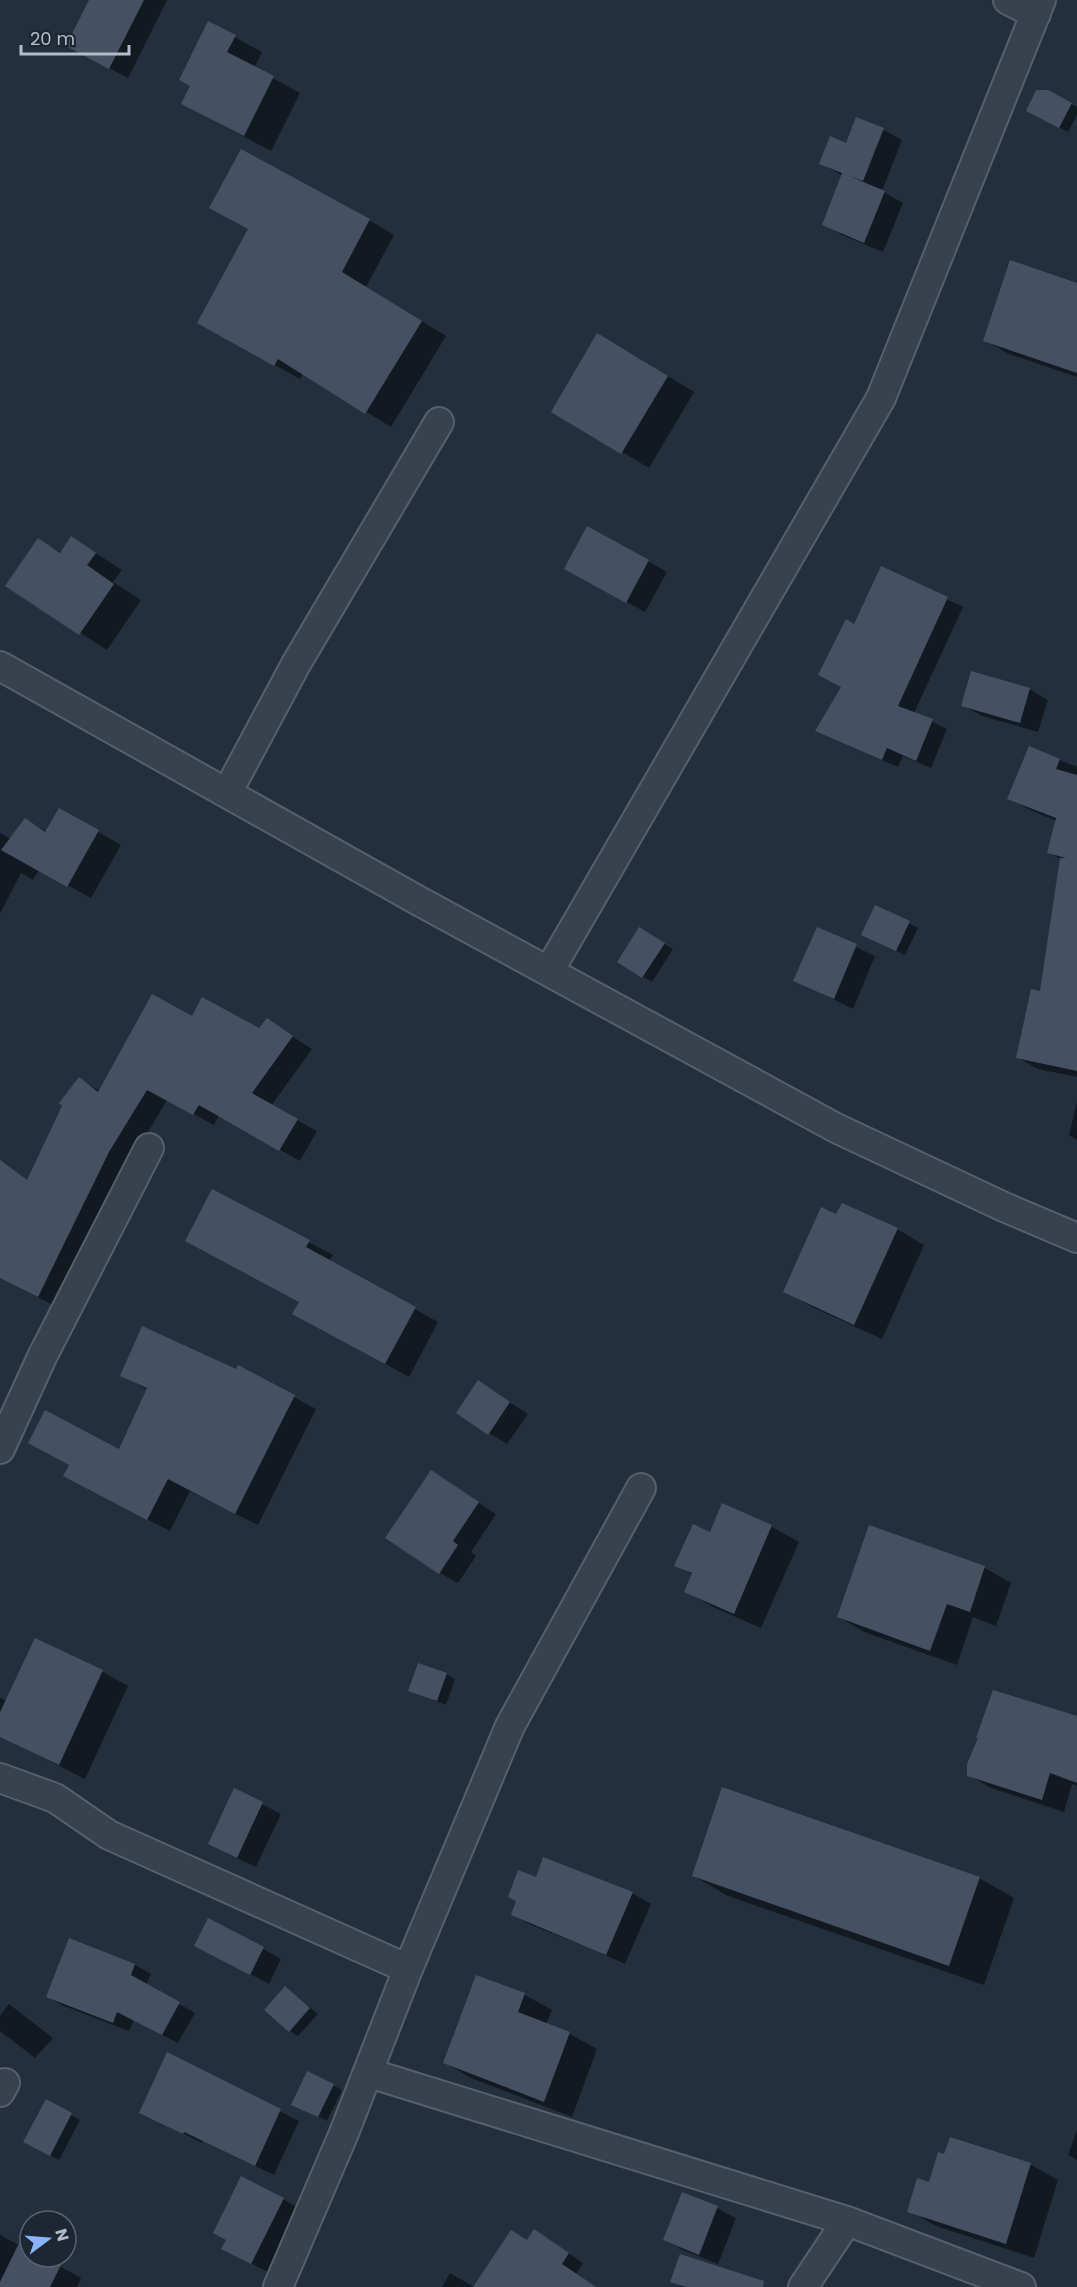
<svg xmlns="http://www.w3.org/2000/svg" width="1077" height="2287" font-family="Poppins,sans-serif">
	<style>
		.shadow { fill: #0007 }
		.building { fill: #455162 }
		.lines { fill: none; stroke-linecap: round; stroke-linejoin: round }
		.minor-casing { stroke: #565f6c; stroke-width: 32 }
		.minor { stroke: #38414e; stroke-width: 28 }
	</style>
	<rect width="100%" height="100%" fill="#242f3e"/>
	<!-- shadow -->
	<path class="shadow" d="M 91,0 L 167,0 L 128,78 L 86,56 Z
		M 209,23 L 262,52 L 254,68 L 300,93 L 271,151 L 183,104 L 192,86 Z
		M 1071,104 L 1077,107 L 1077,115 L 1068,132 L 1037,116 Z
		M 857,119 L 884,130 L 902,140 L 882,191 L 903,203 L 883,252 L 842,235 L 824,224 L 843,176 L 820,163 L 847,145 Z
		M 369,220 L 394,235 L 366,287 L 446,336 L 391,427 L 303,373 L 300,379 L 224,337 Z
		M 1077,284 L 1077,377 L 1009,354 L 984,340 Z
		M 625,350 L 694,392 L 649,468 L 553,411 Z
		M 72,538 L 122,570 L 113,582 L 141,600 L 107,650 L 7,585 L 38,540 L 62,553 Z
		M 648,561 L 667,572 L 645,612 L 584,579 Z
		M 882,568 L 963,607 L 914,713 L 947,729 L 931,768 L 903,756 L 898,767 L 833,739 L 817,730 L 842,687 L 855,626 Z
		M 1029,689 L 1048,700 L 1038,732 L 982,716 L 963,705 Z
		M 1029,748 L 1077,767 L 1077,1077 L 1038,1069 L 1017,1057 L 1042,993 L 1061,859 L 1048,852 L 1057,821 L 1030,810 L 1009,798 Z
		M 59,810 L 121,845 L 91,898 L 39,870 L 33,880 L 21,873 L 0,914 L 0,833 L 11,839 L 26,820 L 47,832 Z
		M 909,923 L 918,928 L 905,955 L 872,939 Z
		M 640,929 L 673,949 L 652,982 L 619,962 Z
		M 818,929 L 875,956 L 853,1009 L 795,980 Z
		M 193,1018 L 260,1030 L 267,1020 L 312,1049 L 271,1106 L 317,1131 L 300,1161 L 219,1115 L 214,1125 L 167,1100 L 129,1164 L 59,1308 L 0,1278 L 0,1238 L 79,1079 L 100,1091 Z
		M 1077,1102 L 1077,1140 L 1069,1135 Z
		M 213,1191 L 333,1255 L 329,1261 L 438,1322 L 409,1377 L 318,1327 L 301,1302 Z
		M 837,1216 L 897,1229 L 924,1245 L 882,1339 L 812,1307 L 785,1291 Z
		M 238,1367 L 316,1409 L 258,1525 L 190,1491 L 170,1531 L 87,1488 L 71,1465 L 120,1451 L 148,1390 L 122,1375 L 237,1371 Z
		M 478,1382 L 528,1414 L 507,1444 L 489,1433 Z
		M 431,1472 L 496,1514 L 471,1552 L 476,1556 L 458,1583 L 440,1573 Z
		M 723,1505 L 772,1527 L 799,1542 L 761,1628 L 713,1607 L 686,1591 L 693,1575 L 676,1565 L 711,1534 Z
		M 870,1527 L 985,1568 L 1011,1583 L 996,1626 L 973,1617 L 957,1665 L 864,1632 L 839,1617 Z
		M 36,1640 L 103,1672 L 128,1686 L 85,1779 L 0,1736 L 0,1698 L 7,1701 Z
		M 446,1674 L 455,1679 L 446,1705 L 409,1690 Z
		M 1077,1718 L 1077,1786 L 1072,1784 L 1064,1812 L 991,1788 L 969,1775 Z
		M 235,1790 L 281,1814 L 256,1867 L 228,1854 Z
		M 694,1876 L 979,1878 L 1014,1898 L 984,1985 L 728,1896 Z
		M 537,1879 L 632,1893 L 651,1904 L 625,1964 L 590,1948 L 531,1925 L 513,1915 L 518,1901 Z
		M 263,1949 L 281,1959 L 269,1984 L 212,1954 Z
		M 135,1965 L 151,1974 L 146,1985 L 195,2013 L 178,2043 L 134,2020 L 129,2031 L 64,2006 L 48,1997 Z
		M 477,1977 L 525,1995 L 552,2010 L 546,2025 L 570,2034 L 597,2049 L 572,2117 L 471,2078 L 444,2062 Z
		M 286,1988 L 318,2014 L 298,2036 L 290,2031 Z
		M 9,2004 L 53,2038 L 35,2058 L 0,2031 L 0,2016 Z
		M 167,2054 L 299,2121 L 274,2175 L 203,2141 L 202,2143 L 141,2112 Z
		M 333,2085 L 342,2090 L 327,2121 L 302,2109 Z
		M 46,2101 L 80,2120 L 59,2160 L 25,2141 Z
		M 1077,2130 L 1077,2160 L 1068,2155 Z
		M 951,2139 L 1031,2165 L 1058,2180 L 1034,2258 L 936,2226 L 909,2211 L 930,2183 L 945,2156 Z
		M 283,2199 L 302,2210 L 270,2273 L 242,2259 L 227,2240 Z
		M 717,2208 L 736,2218 L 718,2264 L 683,2250 L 665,2240 Z
		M 0,2235 L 30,2251 L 30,2257 L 43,2257 L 81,2278 L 77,2287 L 0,2287 Z
		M 549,2240 L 583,2263 L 576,2274 L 594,2287 L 475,2287 L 528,2241 Z
		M 450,2273 L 474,2287 L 442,2287 Z"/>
	<!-- building -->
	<path class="building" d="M 89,0 L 144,0 L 109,69 L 66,46 Z
		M 208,21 L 236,35 L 227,52 L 274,76 L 244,136 L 181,104 L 190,86 L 179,80 Z
		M 1036,90 L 1048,90 L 1072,103 L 1059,128 L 1026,111 Z
		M 856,117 L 884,128 L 863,181 L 849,176 L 885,191 L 864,243 L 822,225 L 842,173 L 819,164 L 830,136 L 846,143 Z
		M 241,149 L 370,219 L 342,272 L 422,321 L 365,414 L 278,359 L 274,366 L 197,323 L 248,229 L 209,208 Z
		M 1010,260 L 1077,283 L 1077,373 L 983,341 Z
		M 597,333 L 668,376 L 621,454 L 551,412 Z
		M 587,526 L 649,560 L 626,603 L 564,569 Z
		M 71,536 L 96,553 L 87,565 L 114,584 L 79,635 L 5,586 L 38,538 L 60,553 Z
		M 881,566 L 948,597 L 898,706 L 933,719 L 916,761 L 887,748 L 882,760 L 815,731 L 841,687 L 818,675 L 846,619 L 854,624 Z
		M 971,671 L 1030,688 L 1020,723 L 961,706 Z
		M 1029,746 L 1060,759 L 1056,769 L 1077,775 L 1077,1071 L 1016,1058 L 1031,989 L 1040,991 L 1060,858 L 1066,858 L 1047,853 L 1056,818 L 1007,799 Z
		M 59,808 L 99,830 L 67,887 L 1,850 L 25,818 L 45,832 Z
		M 875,905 L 910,921 L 896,951 L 861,935 Z
		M 639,927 L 665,943 L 642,978 L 617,962 Z
		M 817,927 L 857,944 L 834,999 L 793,981 Z
		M 152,994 L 192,1016 L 202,997 L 259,1028 L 267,1018 L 293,1036 L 252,1093 L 298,1119 L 279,1151 L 199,1105 L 193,1115 L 147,1090 L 109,1152 L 38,1297 L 0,1278 L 0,1160 L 27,1180 L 62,1106 L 59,1103 L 79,1077 L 98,1092 Z
		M 212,1189 L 310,1240 L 306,1247 L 416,1307 L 385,1364 L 292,1314 L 299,1302 L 185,1241 Z
		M 842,1203 L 898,1228 L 854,1325 L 783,1292 L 821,1207 L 836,1214 Z
		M 142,1326 L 236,1369 L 238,1365 L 295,1395 L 235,1514 L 168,1479 L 147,1520 L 63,1476 L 69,1465 L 28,1443 L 45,1410 L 119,1449 L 147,1388 L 120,1376 Z
		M 478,1380 L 510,1402 L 488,1435 L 456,1413 Z
		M 431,1470 L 479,1502 L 453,1541 L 458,1545 L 439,1574 L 385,1538 Z
		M 722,1503 L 772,1525 L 734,1614 L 684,1592 L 692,1573 L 674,1566 L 693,1524 L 710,1532 Z
		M 869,1525 L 985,1566 L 970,1612 L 947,1604 L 930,1651 L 837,1617 Z
		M 35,1638 L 103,1670 L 59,1765 L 0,1737 L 0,1712 Z
		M 418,1663 L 447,1673 L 437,1701 L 408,1691 Z
		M 993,1690 L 1077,1716 L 1077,1783 L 1050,1773 L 1042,1800 L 967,1776 L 967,1764 L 978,1738 L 976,1738 Z
		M 722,1787 L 980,1877 L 949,1966 L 692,1876 Z
		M 234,1788 L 263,1802 L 237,1858 L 208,1844 Z
		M 543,1857 L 633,1892 L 606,1955 L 511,1915 L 516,1901 L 508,1897 L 518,1870 L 536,1877 Z
		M 208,1918 L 264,1947 L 250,1975 L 194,1946 Z
		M 69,1938 L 135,1964 L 131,1975 L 180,2002 L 162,2035 L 117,2012 L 113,2023 L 46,1997 Z
		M 476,1975 L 525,1993 L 518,2012 L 570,2032 L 544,2102 L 443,2063 Z
		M 285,1986 L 310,2008 L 289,2032 L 264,2010 Z
		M 167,2052 L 281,2109 L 255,2166 L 184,2132 L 183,2134 L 139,2113 Z
		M 307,2071 L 334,2084 L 318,2117 L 291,2105 Z
		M 46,2099 L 72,2113 L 50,2156 L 23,2142 Z
		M 950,2137 L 1031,2163 L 1006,2244 L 907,2212 L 917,2178 L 929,2182 L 938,2152 L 944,2154 Z
		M 241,2176 L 284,2198 L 251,2264 L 221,2249 L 226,2240 L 213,2233 Z
		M 682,2192 L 718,2206 L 699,2255 L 663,2240 Z
		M 534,2229 L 569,2253 L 562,2264 L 596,2287 L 473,2287 L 511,2230 L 527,2240 Z
		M 19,2243 L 30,2249 L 30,2257 L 46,2257 L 61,2265 L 50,2287 L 0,2287 L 0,2282 Z
		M 680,2254 L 764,2281 L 763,2287 L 687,2287 L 670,2282 Z"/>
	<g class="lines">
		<!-- minor casing -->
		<g class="minor-casing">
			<path id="minor" d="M 1008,0 L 1036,14
				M 0,666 L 419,901 L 836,1128 L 1004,1207 L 1077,1238
				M 227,793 L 296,664 L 439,422
				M 549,971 L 881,398 L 1041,0
				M 0,1449 L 42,1357 L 149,1148
				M 0,1778 L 55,1798 L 109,1835 L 408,1969
				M 369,2073 L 847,2221 L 1021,2287
				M 0,2092 L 5,2083
				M 278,2287 L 344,2133 L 408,1969 L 510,1726 L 641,1488
				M 803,2287 L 847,2221"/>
		</g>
		<!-- minor -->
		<use href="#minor" class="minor"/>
	</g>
	<!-- north arrow -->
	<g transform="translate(48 2239) rotate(74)"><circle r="28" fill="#1d2633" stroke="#59626f" stroke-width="1.5"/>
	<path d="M0-4.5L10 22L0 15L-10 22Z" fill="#8ab4f8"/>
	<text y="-9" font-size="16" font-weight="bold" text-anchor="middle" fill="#b4bcc9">N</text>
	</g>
	<!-- scale -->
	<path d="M21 45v9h108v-9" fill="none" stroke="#b4bcc9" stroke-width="3"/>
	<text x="30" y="45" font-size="18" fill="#b4bcc9" stroke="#1d2633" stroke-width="4.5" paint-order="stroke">20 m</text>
</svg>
